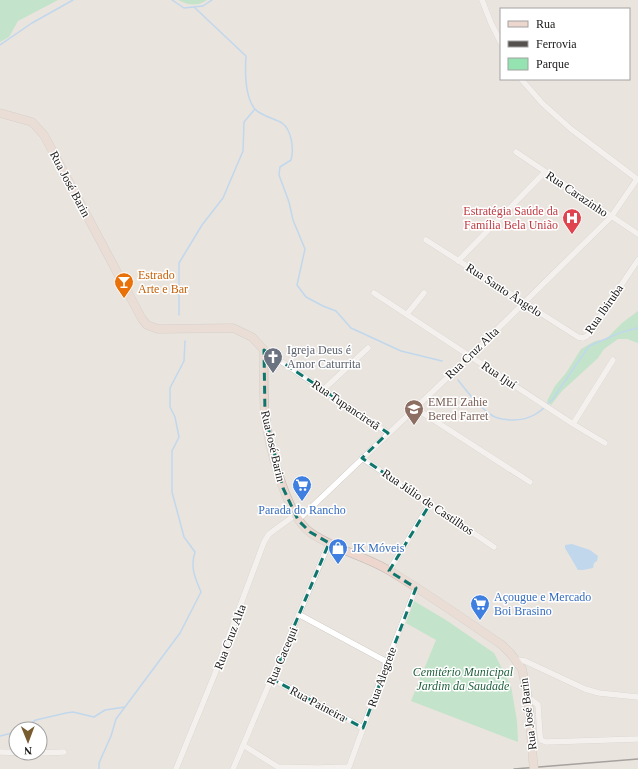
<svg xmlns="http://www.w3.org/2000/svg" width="638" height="769" font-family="Georgia,serif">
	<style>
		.green { fill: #96e3b2 }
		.water { fill: #90c9fd }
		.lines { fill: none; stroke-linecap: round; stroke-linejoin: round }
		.stream { stroke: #90c9fd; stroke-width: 1.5 }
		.street-casing { stroke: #bcb7b2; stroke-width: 6 }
		.secondary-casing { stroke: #bcb7b2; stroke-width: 9 }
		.street { stroke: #fff; stroke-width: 5.5 }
		.secondary { stroke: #ecd6cd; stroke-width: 8 }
		.rail { stroke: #54514e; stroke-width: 1.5 }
		.secondary-bridge-casing { stroke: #bcb7b2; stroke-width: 9; stroke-linecap: butt }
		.secondary-bridge { stroke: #ecd6cd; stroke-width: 8 }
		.marked { fill: none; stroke: #0f766e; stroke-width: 3; stroke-dasharray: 8 5; stroke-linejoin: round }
		.labels { text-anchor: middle; stroke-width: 3; stroke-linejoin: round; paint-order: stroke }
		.street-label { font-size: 12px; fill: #191715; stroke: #fff }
		.health-label { font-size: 12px; fill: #be3a42; stroke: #fff; text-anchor: end }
		.food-label { font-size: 12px; fill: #c56008; stroke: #fff; text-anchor: start }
		.worship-label { font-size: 12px; fill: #5b616d; stroke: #fff; text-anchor: start }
		.education-label { font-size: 12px; fill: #785e54; stroke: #fff; text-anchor: start }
		.shop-label { font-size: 12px; fill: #366cbe; stroke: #fff; text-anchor: start }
		.park-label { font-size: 12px; font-style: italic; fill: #20613d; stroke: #fff }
	</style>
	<rect width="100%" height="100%" fill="#eae4df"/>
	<!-- green -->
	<path class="green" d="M 0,0 L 58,0 L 18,21 L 9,37 L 0,42 Z
		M 178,0 L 207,0 C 197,7 188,5 178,0 Z
		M 638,311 L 638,343 L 627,339 L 618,339 L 604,349 L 598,358 L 573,381 L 562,391 L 551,405 L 547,401 L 555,386 L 566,373 L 581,349 L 595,341 L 606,339 L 622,323 Z
		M 414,601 L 446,620 L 494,653 L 511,686 L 517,721 L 518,742 L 411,701 L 436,640 L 406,623 Z"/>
	<!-- water -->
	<path class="water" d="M 572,544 L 590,550 L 598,556 L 597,561 L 594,563 L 593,568 L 583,570 L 578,570 L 565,548 L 565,545 Z"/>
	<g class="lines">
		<!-- stream -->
		<path class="stream" d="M 172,0 L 184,8 L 203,6 L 212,0
			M 194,7 L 246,56 C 245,71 245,95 254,108 C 260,116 274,118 282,123 C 292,130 294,150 291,160 L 280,167 L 279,175 L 289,202 L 293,220 L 305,249 L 297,285 L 306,297 L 323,306 L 336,311 L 351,328 L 401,351 L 442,361
			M 0,45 L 32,23 L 73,0
			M 179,315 L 179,263 L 202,225 L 223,198 L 243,151 L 244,122 L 255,109
			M 458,380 C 469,394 479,407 493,416 C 496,418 499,418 502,419 C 519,422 532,419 545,407
			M 547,404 L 552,400 L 589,346 L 622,332 L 638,328
			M 22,729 L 36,720 L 66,713 L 73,712 L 94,717 L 105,710 L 125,707
			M 0,736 L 16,732
			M 99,769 L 99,763 L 111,736 L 116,719 L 180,633 L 201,592 C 195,578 190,567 195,552 L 184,537 L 172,492 L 172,451 L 179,437 L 175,417 L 170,407 L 170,388 L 184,361 L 185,341"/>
		<!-- street casing -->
		<g class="street-casing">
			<path id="street" d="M 482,0 L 491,23 L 501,43
				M 516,152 L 638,234
				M 426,240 L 578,337 L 583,338 L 587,336 L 638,260
				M 458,261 L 545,172
				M 374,293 L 573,424 L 605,443
				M 407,314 L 424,293
				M 264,350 L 388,433
				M 323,390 L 368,348
				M 415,408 L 530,482
				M 573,424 L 613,360
				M 362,458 L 494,547
				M 298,520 L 470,356 L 611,217 L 637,179 L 571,129 L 543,104 L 521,79
				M 389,571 L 430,504
				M 300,615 L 387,662
				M 517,660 L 525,661 L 585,689 L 599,693 L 638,697
				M 272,679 L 363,728
				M 528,697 L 538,705 L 540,735 L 541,740 L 546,742 L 638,739
				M 243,745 L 278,767 L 318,768 L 349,767 L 387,662 L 416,588
				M 0,752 L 33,753
				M 40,753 L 64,752
				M 176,769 L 214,676 L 264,542 L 269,534 L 295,515
				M 233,769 L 329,543"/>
		</g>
		<!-- secondary casing -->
		<g class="secondary-casing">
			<path id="secondary" d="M 0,113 L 32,122 L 44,135 L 142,319 L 147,325 L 158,329 L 233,328 L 252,337 L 264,350 C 264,371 263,393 265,414 C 268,443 286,516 311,533 C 336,550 365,556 390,571 C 428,594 465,620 502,645 L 511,654 L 522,669 L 528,697 L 533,760"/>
		</g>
		<!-- street -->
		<use href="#street" class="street"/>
		<!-- secondary -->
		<use href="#secondary" class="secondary"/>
		<!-- rail -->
		<path class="rail" d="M 514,769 L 638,759"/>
		<!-- secondary-bridge casing -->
		<g class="secondary-bridge-casing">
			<path id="secondary-bridge" d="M 533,760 L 534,769"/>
		</g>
		<!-- secondary-bridge -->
		<use href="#secondary-bridge" class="secondary-bridge"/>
	</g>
	<!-- marked area -->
	<path d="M0 0H638V769H0ZM 264,350 L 388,433 L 362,458 L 430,504 L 389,571 L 416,588 L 363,728 L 272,679 L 329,543 L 310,532 L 298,520 L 283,488 L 265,415 Z" fill="#eae4df" fill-opacity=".55" fill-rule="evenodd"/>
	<path class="marked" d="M 264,350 L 388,433 L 362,458 L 430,504 L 389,571 L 416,588 L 363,728 L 272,679 L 329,543 L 310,532 L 298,520 L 283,488 L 265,415 Z"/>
	<!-- icons -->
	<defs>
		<g id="hospital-pin" transform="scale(1)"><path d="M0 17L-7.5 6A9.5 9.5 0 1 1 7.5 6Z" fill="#e0444e" stroke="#fff"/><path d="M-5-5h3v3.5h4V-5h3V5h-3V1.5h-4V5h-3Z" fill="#fff"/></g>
		<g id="bar-pin" transform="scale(1)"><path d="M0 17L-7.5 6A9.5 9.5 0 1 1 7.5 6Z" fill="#e8710a" stroke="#fff"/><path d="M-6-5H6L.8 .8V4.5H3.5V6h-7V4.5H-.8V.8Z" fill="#fff"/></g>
		<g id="church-pin" transform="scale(1)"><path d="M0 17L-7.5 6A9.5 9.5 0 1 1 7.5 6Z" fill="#6b7280" stroke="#fff"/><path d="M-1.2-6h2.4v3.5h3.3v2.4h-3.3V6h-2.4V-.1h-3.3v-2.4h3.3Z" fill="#fff"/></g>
		<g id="school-pin" transform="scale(1)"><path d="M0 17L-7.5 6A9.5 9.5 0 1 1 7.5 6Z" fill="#8d6e63" stroke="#fff"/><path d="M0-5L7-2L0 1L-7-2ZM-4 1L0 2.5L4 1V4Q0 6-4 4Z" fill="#fff"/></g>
		<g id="supermarket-pin" transform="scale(1)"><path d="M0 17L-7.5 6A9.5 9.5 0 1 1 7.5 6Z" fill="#3f7fe0" stroke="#fff"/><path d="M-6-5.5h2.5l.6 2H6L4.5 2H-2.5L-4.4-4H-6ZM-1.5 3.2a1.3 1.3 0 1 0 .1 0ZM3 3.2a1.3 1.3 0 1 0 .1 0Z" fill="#fff"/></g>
		<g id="shop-pin" transform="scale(1)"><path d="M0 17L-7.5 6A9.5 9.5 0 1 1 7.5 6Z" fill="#3f7fe0" stroke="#fff"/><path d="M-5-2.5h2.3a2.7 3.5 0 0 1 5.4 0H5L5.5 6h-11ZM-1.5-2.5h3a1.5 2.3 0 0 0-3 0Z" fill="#fff"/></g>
	</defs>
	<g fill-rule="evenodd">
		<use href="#hospital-pin" x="572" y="218"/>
		<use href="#bar-pin" x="124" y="282"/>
		<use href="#church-pin" x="273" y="357"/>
		<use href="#school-pin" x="414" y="409"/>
		<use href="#supermarket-pin" x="302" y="485"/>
		<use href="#shop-pin" x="338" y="548"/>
		<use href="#supermarket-pin" x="480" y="604"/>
	</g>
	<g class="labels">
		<!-- street labels -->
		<g class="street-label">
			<text transform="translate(70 184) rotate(62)" y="4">Rua José Barin</text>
			<text transform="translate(577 194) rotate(34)" y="4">Rua Carazinho</text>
			<text transform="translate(504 290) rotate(33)" y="4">Rua Santo Ângelo</text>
			<text transform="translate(604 309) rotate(-55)" y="4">Rua Ibiruba</text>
			<text transform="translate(472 353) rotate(-44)" y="4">Rua Cruz Alta</text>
			<text transform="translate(499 375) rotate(34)" y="4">Rua Ijuí</text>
			<text transform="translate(346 405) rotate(34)" y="4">Rua Tupanciretã</text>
			<text transform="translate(273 446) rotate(77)" y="4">Rua José Barin</text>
			<text transform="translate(428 502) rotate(34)" y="4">Rua Júlio de Castilhos</text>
			<text transform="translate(230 637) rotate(-69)" y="4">Rua Cruz Alta</text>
			<text transform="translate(282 656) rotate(-67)" y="4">Rua Cacequi</text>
			<text transform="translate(382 677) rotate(-70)" y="4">Rua Alegrete</text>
			<text transform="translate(318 704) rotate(28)" y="4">Rua Paineira</text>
			<text transform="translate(528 714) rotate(-97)" y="4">Rua José Barin</text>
		</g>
		<!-- health labels -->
		<g class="health-label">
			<text x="558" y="215">Estratégia Saúde da<tspan x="558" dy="14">Família Bela União</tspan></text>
		</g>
		<!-- food labels -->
		<g class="food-label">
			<text x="138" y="279">Estrado<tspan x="138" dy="14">Arte e Bar</tspan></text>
		</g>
		<!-- worship labels -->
		<g class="worship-label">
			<text x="287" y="354">Igreja Deus é<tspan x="287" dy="14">Amor Caturrita</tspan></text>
		</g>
		<!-- education labels -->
		<g class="education-label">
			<text x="428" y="406">EMEI Zahie<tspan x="428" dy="14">Bered Farret</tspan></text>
		</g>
		<!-- shop labels -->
		<g class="shop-label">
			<text x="302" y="514" text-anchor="middle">Parada do Rancho</text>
			<text x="352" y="552">JK Móveis</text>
			<text x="494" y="601">Açougue e Mercado<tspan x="494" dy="14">Boi Brasino</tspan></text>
		</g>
		<!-- park labels -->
		<g class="park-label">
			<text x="463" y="676">Cemitério Municipal<tspan x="463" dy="14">Jardim da Saudade</tspan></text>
		</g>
	</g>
	<!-- legend -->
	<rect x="500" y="8" width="130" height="72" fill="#ffffff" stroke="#a3a2a1"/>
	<rect x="508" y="21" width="20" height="6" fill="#ecd6cd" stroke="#a3a2a1"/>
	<text x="536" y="28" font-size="12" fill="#191715">Rua</text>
	<rect x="508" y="41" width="20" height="6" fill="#54514e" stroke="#a3a2a1"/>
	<text x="536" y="48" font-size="12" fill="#191715">Ferrovia</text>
	<rect x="508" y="58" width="20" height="12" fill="#96e3b2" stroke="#a3a2a1"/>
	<text x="536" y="68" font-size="12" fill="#191715">Parque</text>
	<!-- north arrow -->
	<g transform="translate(28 741) rotate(179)"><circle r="19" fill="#ffffff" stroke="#a3a2a1"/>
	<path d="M0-3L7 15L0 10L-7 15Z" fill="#795b30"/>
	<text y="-6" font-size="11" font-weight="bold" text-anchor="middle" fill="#191715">N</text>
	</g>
</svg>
